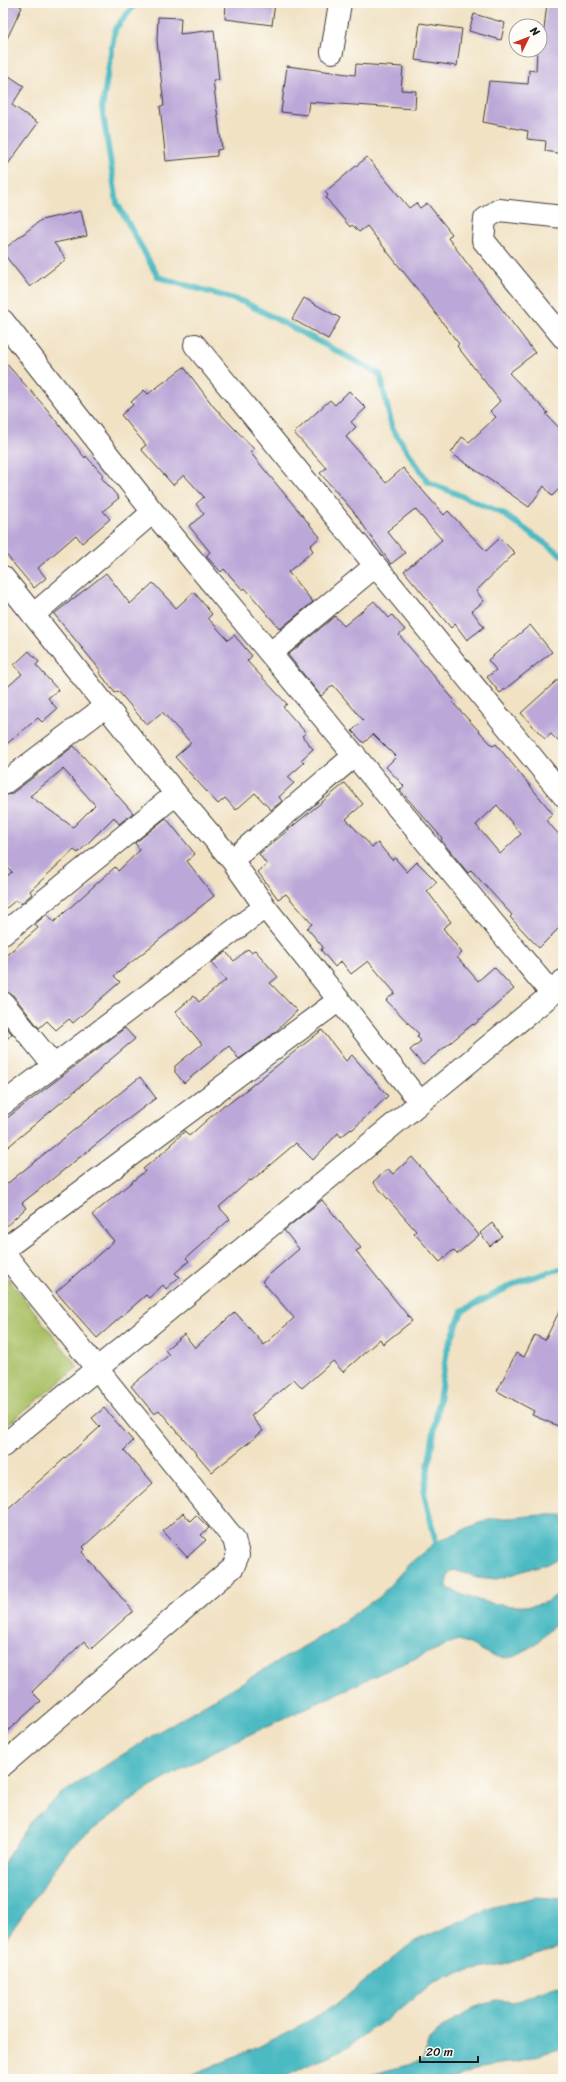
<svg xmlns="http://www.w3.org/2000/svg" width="566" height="2082" font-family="Sriracha,sans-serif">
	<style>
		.green { fill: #a9c065; stroke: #626e40 }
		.water { fill: #4bbac2; stroke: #346b6f }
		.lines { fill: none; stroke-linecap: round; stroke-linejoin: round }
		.stream { stroke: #4bbac2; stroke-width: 6 }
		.building { fill: #bba7d8; fill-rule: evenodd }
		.minor-casing { stroke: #3c3a35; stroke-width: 24 }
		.tertiary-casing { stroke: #3c3a35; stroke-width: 24 }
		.minor { stroke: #fff; stroke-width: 22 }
		.tertiary { stroke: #fff; stroke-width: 22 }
	</style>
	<rect width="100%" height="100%" fill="#fdfcf7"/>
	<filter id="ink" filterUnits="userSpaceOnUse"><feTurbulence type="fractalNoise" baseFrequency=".025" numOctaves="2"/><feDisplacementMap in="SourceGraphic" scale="8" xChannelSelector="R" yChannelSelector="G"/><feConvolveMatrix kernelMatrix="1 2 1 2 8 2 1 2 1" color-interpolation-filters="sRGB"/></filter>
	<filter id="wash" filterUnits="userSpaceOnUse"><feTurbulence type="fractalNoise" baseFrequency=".012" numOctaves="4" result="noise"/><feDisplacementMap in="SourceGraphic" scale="16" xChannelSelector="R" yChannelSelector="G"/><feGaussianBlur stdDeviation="0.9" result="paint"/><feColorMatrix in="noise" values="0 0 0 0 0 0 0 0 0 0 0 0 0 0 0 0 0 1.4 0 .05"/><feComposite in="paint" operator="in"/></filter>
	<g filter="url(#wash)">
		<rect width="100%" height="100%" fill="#f1e2c4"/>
		<!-- green -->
		<path class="green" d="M 3,1272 L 78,1367 L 3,1428 Z"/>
		<!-- water -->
		<path class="water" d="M 541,1515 L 563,1515 L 563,1558 L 498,1579 L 477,1577 L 454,1570 C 446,1574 447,1579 447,1587 C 469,1602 523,1613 548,1601 C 553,1598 558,1593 563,1590 L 563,1617 C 544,1633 522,1666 495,1656 C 482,1652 472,1643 458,1640 L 381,1673 L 210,1753 L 146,1790 L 71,1846 L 3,1943 L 3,1864 L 30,1822 L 58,1796 L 158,1732 L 325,1634 L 380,1596 L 409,1564 L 436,1542 L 486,1520 Z
			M 536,1897 L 563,1899 L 563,1946 L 503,1965 L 457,1973 L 432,1983 L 405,2006 L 347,2047 L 280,2079 L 181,2079 L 250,2051 L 300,2026 L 337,2004 L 413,1942 L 493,1907 Z
			M 563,1985 L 563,2048 L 519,2061 L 481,2067 L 454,2079 L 354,2079 L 419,2062 L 424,2057 L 430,2040 L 436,2032 L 473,2008 L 496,2000 L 512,2002 L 524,1999 L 537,1992 Z"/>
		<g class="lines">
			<!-- stream -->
			<path class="stream" d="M 136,3 L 115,29 L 102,108 L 117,203 L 158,277 L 244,302 L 380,374 L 392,428 L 428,482 L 502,513 L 563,556
				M 442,1547 L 436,1542 L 424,1493 L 447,1350 L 462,1311 L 518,1282 L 563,1268"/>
		</g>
		<g id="blocks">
			<!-- building -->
			<path class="building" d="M 3,3 L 14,3 L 22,7 L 3,47 Z
				M 226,3 L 275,3 L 272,25 L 225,19 Z
				M 547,3 L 563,3 L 563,154 L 545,151 L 546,141 L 527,139 L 528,131 L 483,122 L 489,81 L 528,84 L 529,70 L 536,71 L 537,50 L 540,50 L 540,29 L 544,30 Z
				M 474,14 L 505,23 L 501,40 L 469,31 Z
				M 158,17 L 181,18 L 180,34 L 214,30 L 219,80 L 213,80 L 222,149 L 217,150 L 217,156 L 166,161 L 160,106 L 164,106 L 157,40 Z
				M 420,23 L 462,29 L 457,66 L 415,60 Z
				M 356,64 L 403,67 L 401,90 L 416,91 L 415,109 L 309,102 L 307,115 L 281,112 L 287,66 L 355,75 Z
				M 3,72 L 24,86 L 12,105 L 38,123 L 3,171 Z
				M 367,157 L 409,208 L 416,203 L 420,208 L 427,203 L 452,234 L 448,238 L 535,353 L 509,373 L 548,413 L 546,414 L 563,432 L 563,485 L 552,496 L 544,486 L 529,507 L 451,453 L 462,437 L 469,442 L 496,417 L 490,411 L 500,401 L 457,346 L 459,344 L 417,289 L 367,226 L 359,232 L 352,225 L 350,227 L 326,198 L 328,195 L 325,192 Z
				M 81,211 L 87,236 L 54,243 L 66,259 L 30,287 L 3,253 L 3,250 L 41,220 Z
				M 304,298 L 340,318 L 328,339 L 292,319 Z
				M 3,360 L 46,408 L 85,458 L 86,456 L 103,475 L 101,477 L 119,498 L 103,511 L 110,519 L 82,543 L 76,535 L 38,568 L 46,578 L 34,588 L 3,551 Z
				M 184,367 L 214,407 L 254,449 L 250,452 L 320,537 L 310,546 L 313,551 L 288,572 L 313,602 L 280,629 L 245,588 L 243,590 L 224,569 L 221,572 L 206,556 L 210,552 L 189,526 L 204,514 L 196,504 L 204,497 L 184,475 L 173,485 L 141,449 L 146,445 L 121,415 L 133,405 L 131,402 L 144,390 L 148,394 Z
				M 349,391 L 366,408 L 351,422 L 356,427 L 346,437 L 386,483 L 403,468 L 444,515 L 448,511 L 486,551 L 500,538 L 515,553 L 476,591 L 484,601 L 472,611 L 484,627 L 467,640 L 455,624 L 451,628 L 404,571 L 442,540 L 415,509 L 387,531 L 405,553 L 391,564 L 353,511 L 320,473 L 326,468 L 294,433 L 330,400 L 335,405 Z
				M 106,573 L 130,604 L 153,583 L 176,608 L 194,592 L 212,614 L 208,618 L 228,640 L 234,635 L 252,656 L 247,661 L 287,704 L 283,707 L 306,733 L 302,736 L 313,749 L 301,760 L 304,763 L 288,777 L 294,783 L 279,797 L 282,801 L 271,810 L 255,793 L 236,810 L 225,798 L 218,804 L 175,757 L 191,743 L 162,712 L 147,725 L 118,691 L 115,693 L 99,672 L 101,671 L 54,614 Z
				M 374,601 L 389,618 L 392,615 L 405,630 L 399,635 L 455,701 L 453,703 L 493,746 L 496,744 L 553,814 L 546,820 L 563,839 L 563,924 L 539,948 L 510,917 L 512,915 L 471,870 L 468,873 L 441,840 L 442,838 L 400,790 L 404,786 L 386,767 L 396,757 L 373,734 L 364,743 L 352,731 L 363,720 L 333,685 L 321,696 L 288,655 L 335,616 L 344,626 ZM 497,805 L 521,834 L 500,854 L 476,825 Z
				M 530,625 L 552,652 L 500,693 L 487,677 L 496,670 L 488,660 Z
				M 29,651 L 39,662 L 36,665 L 58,690 L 48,698 L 57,709 L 42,722 L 38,718 L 3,747 L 3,691 L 22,674 L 14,665 Z
				M 563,675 L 563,746 L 551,734 L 545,739 L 521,713 Z
				M 74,746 L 133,813 L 119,824 L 114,817 L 78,853 L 74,850 L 30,891 L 32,894 L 20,904 L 16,900 L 3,911 L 3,879 L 12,872 L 3,863 L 3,796 L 11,794 ZM 63,769 L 95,805 L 73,827 L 30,796 Z
				M 345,783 L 363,804 L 346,819 L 372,847 L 378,843 L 392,860 L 395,858 L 407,872 L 417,862 L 437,882 L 427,891 L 451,922 L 443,928 L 462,953 L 457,957 L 478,981 L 494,967 L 514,989 L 474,1025 L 473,1024 L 423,1065 L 410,1050 L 421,1041 L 417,1036 L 419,1034 L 386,1000 L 395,993 L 368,961 L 351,974 L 341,961 L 335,967 L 321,950 L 323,947 L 307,928 L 312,924 L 286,894 L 278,899 L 258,872 L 267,865 L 259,854 Z
				M 166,818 L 195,854 L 187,861 L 214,896 L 114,976 L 120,982 L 73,1023 L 69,1019 L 56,1030 L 47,1021 L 39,1028 L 13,995 L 3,991 L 3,958 L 38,928 L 35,924 L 47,914 L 54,922 L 115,867 L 118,871 L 140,850 L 135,843 Z
				M 248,949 L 251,952 L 255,950 L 278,977 L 270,983 L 297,1011 L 273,1034 L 239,1059 L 229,1046 L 184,1083 L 175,1072 L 175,1066 L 202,1044 L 175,1012 L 194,996 L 199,1002 L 226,980 L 211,963 L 226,952 L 234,961 Z
				M 3,1023 L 12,1034 L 3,1043 Z
				M 125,1028 L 135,1039 L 99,1069 L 100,1070 L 3,1151 L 3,1121 Z
				M 322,1030 L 346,1061 L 352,1055 L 388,1096 L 352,1130 L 351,1129 L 341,1137 L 338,1133 L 313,1160 L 296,1143 L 251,1181 L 250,1180 L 219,1207 L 230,1219 L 186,1258 L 189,1261 L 175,1273 L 179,1277 L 166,1289 L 163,1285 L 149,1298 L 146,1295 L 97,1338 L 56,1292 L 114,1241 L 92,1215 L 145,1171 L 143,1169 L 172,1145 L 171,1144 L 185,1131 L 189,1136 L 225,1104 L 227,1105 Z
				M 140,1077 L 156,1098 L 123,1123 L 22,1203 L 26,1208 L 3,1229 L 3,1187 Z
				M 412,1157 L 479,1235 L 457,1254 L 453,1250 L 440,1262 L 414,1233 L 416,1231 L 373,1182 L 388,1169 L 393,1174 Z
				M 322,1200 L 361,1248 L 356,1251 L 412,1321 L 383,1344 L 380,1339 L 343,1372 L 333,1361 L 302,1388 L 294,1379 L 251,1416 L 263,1431 L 212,1472 L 159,1410 L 154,1414 L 131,1386 L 169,1355 L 165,1350 L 184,1334 L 195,1348 L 235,1312 L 264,1345 L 294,1318 L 262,1281 L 299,1249 L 284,1230 Z
				M 492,1223 L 502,1236 L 490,1246 L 480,1233 Z
				M 563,1304 L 563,1428 L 532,1415 L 534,1411 L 497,1391 L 516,1353 L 524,1357 L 535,1335 L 545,1340 Z
				M 104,1408 L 133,1441 L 124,1450 L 153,1483 L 83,1547 L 85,1549 L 82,1552 L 133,1611 L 91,1649 L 84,1641 L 32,1692 L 41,1701 L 3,1735 L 3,1513 L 100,1427 L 92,1418 Z
				M 183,1513 L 190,1521 L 196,1515 L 209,1528 L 201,1535 L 206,1540 L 187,1557 L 163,1531 Z"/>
		</g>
	</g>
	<g filter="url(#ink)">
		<use href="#blocks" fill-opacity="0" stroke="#3c3a35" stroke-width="1"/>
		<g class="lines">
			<!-- minor casing -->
			<g class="minor-casing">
				<path id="minor" d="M 332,52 L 340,3
					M 563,217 L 499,210 L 485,219 L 483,240 L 563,337
					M 3,321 L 153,512 L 552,994
					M 195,345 L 563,795
					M 3,577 L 176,794 L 232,860 L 265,907 L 420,1102
					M 33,615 L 153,512
					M 271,653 L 375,566
					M 3,784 L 106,706
					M 232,860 L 355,755
					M 3,934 L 176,794
					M 3,1003 L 54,1066
					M 3,1104 L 265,907
					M 3,1250 L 339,1000
					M 3,1252 L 234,1539 L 238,1555 L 233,1567 L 3,1765"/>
			</g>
			<!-- tertiary casing -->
			<g class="tertiary-casing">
				<path id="tertiary" d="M 3,1446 L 552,994 L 563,981"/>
			</g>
			<!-- minor -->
			<use href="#minor" class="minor"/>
			<!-- tertiary -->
			<use href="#tertiary" class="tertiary"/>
		</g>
	</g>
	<!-- margin -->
	<rect width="566" height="2082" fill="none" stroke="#fdfcf7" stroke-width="16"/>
	<!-- north arrow -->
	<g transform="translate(528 38) rotate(47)"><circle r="19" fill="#fdfcf7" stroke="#a3a29f"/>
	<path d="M0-3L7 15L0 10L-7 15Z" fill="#c8321e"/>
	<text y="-6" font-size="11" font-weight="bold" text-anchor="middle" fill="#1c1c1c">N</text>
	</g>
	<!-- scale -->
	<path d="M420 2056v6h58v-6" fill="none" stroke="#1c1c1c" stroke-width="2"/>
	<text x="426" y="2056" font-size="12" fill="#1c1c1c" stroke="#fdfcf7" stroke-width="3" paint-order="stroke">20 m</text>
</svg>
